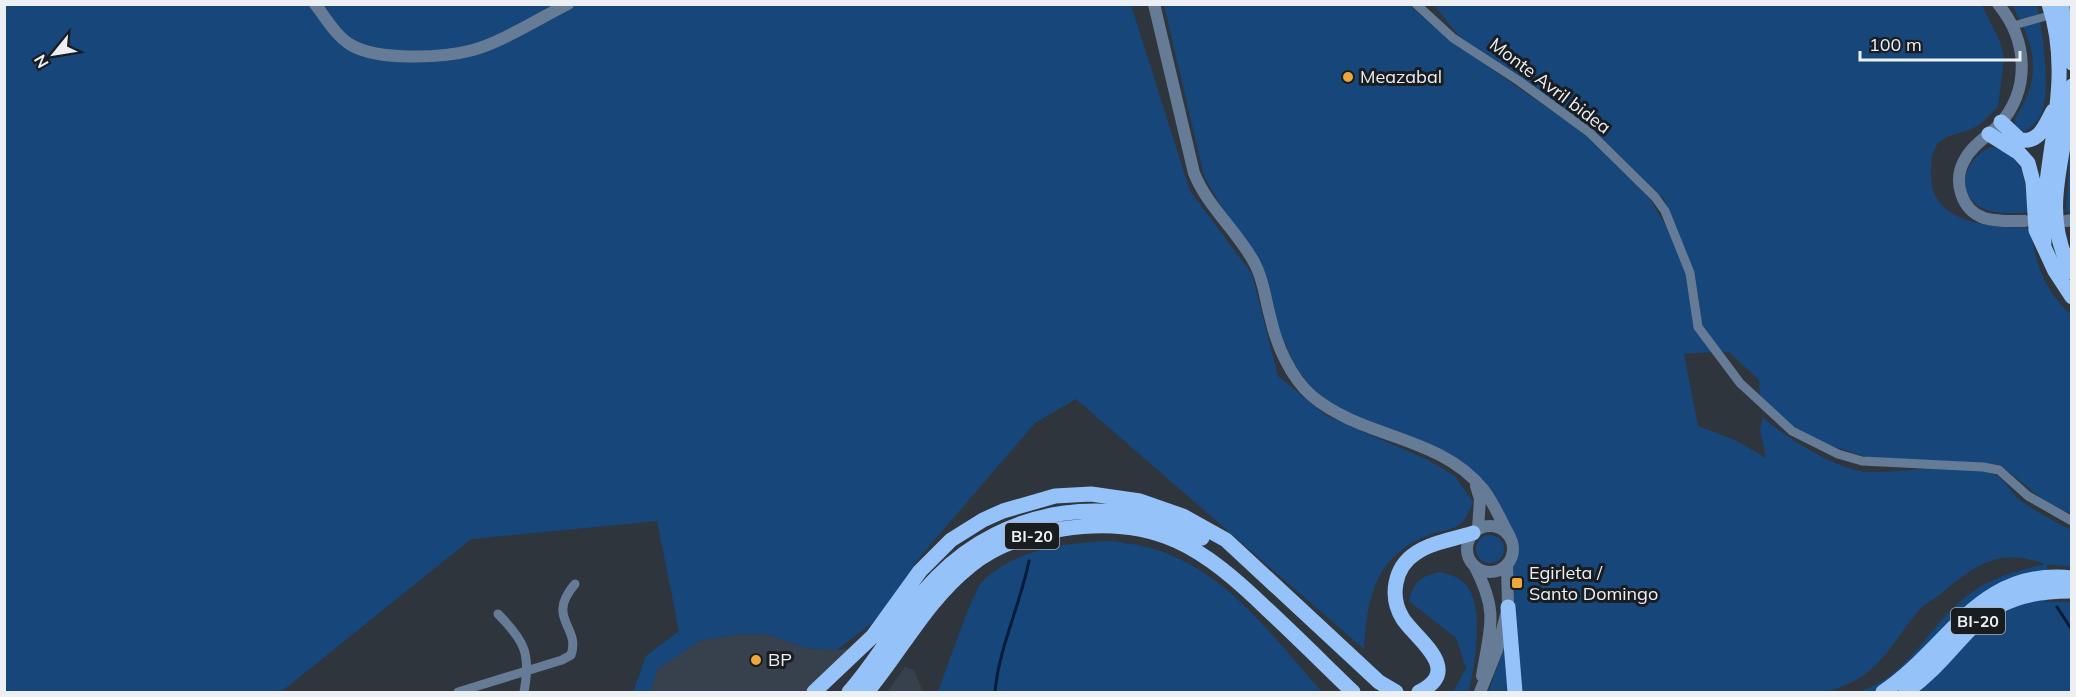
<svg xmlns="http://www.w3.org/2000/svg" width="2076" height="697" font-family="Mulish,sans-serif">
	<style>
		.built { fill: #36414d }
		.green { fill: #17467b }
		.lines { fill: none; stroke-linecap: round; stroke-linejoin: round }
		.stream { stroke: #031c39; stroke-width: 3 }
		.pedestrian { stroke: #667c96; stroke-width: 8 }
		.minor { stroke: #667c96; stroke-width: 9 }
		.tertiary { stroke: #667c96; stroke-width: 12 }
		.primary { stroke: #95c2f8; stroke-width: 15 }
		.poi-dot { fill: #eda83c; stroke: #1a1d20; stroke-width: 2 }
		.labels { text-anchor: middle; stroke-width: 6; stroke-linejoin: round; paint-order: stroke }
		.shield { fill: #1a1d20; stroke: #adb1b5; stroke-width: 1.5 }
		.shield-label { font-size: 16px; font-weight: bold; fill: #ecf0f5 }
		.poi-label { font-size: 18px; fill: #ecf0f5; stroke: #1a1d20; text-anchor: start }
		.street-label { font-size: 18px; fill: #ecf0f5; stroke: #1a1d20 }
	</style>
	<rect width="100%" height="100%" fill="#2f353d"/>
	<!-- built -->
	<path class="built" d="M 767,634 L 806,648 L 837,650 L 853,648 L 807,692 L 650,692 L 658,669 L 699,641 L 733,635 Z
		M 905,667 L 914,670 L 923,692 L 887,692 Z"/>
	<!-- green -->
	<path class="green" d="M 4,5 L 1131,5 L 1190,191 L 1252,274 L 1278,376 L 1327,416 L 1426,459 L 1455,476 L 1473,502 C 1460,536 1452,525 1424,537 C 1374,558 1367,601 1364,649 L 1076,399 L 1035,423 L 914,564 L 909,583 L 872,623 L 837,650 L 806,648 L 767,634 L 733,635 L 699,641 L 658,669 L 650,692 L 633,692 L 646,656 L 679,631 L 657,521 L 471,539 L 281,692 L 5,692 Z
		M 1164,5 L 1409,5 L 1447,38 L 1585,134 L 1650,199 L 1673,238 L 1687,275 L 1695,326 L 1712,352 L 1684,354 L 1698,426 L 1735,440 L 1766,458 L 1760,429 L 1763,417 C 1782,436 1839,471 1867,472 C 1907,473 1950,461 1990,473 C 2005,477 2009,491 2020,500 C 2036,512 2055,521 2071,530 L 2071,567 L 2047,564 L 2046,602 L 2071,602 L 2071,692 L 1857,692 C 1912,678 1931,617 1977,589 C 1998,575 2022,570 2045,564 C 1998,546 1974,566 1939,595 C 1933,600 1925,603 1920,609 C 1902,629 1890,654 1868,672 C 1855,682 1841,687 1827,692 L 1520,692 L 1512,569 L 1517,550 L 1515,538 L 1468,469 L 1340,410 L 1311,388 L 1295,366 L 1275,320 L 1269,284 L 1261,264 L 1223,210 L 1204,176 Z
		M 1434,5 L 1982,5 L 2000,42 L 2004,58 L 1998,107 C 1991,113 1985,121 1977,126 C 1963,135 1942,132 1934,150 C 1931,155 1931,166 1931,173 C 1929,224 1991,227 2030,228 C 2035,261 2044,292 2071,314 L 2071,512 C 2049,513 2016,472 1996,464 L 1870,458 L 1829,445 L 1787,426 L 1760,398 L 1759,380 L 1729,352 L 1721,352 L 1702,326 L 1695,274 L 1664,199 L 1597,134 L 1459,36 Z
		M 2012,5 L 2037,5 C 2042,29 2054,102 2037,121 C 2033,126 2027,129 2022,133 L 2016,128 L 2014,120 C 2043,77 2036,47 2012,5 Z
		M 2071,133 L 2071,212 L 2066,212 Z
		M 1991,147 C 2025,150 2026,186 2028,212 C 2015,214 1994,214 1982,208 C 1952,193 1966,157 1991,147 Z
		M1476 549a14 14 0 1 1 28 0a14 14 0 1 1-28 0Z
		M 1111,541 C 1123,543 1135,544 1147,547 C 1224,567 1272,636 1322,692 L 938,692 C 945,674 973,591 982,582 C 1016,548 1066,543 1111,541 Z
		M 1441,572 C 1450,575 1458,576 1465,584 C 1486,606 1474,665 1469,692 L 1453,692 L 1466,668 L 1456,638 L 1409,601 C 1413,582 1422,575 1441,572 Z
		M 1506,643 L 1507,692 L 1488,692 Z"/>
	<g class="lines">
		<!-- stream -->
		<path class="stream" d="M 2057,607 L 2072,630
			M 995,692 C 999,647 1020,606 1029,561"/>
		<!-- pedestrian -->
		<path class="pedestrian" d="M 2012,26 L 2072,9"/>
		<!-- minor -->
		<path class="minor" d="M 1416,4 L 1453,38 L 1519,81 L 1589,132 L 1655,197 L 1665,211 L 1690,273 L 1698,327 L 1740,383 L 1792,431 L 1838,454 L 1862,461 L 1983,467 L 1999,470 L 2028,496 L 2072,521
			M 498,614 C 525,641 531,654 524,692
			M 458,692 L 562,660 L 571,655 C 581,626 545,619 575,584"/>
		<!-- tertiary -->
		<path class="tertiary" d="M 315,4 C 326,18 336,36 351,45 C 378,61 443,58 473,50 C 502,42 540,18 568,4
			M 1154,4 L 1194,173 C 1208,208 1238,231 1255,264 C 1264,281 1265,298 1270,316 C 1276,344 1290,377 1312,396 C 1363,439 1439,435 1483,489 C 1494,503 1501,521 1510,537
			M 1998,4 C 2028,40 2031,89 1999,125 C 1988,136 1971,146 1964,161 C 1953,181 1961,210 1984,218 C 1997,222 2011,221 2025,221
			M 2066,221 L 2072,220
			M 1476,486 L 1480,499 L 1478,529
			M1467 549a23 23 0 1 1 46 0a23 23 0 1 1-46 0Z
			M 1475,567 C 1499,613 1490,627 1482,676
			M 1480,692 L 1497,650 L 1508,607 L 1507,565"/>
		<!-- primary -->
		<path class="primary" d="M 2061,4 L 2072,63
			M 2072,86 C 2068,152 2037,209 2072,272
			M 2001,122 L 2020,140 C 2040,143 2045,125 2053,111
			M 1989,134 L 2019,153 L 2028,163 L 2033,182 L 2036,230 L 2055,271 L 2072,297
			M 2044,243 C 2040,162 2076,84 2049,4
			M 1508,607 L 1515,692
			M 814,692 L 873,636 L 920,571 L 951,540 L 983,520 L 1003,511 L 1055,496 L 1091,494 L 1140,501 L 1183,516 L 1226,540 L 1379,682 L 1396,692
			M 849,692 C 881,656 903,611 937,577 C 1006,506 1116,491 1202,538
			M 867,692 C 901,651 927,600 970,566 C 995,545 1031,534 1062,529 C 1156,514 1204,548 1268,610 C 1297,637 1325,665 1353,692
			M 1419,692 C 1464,670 1417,640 1403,619 C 1389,597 1394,567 1416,553 C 1432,542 1455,539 1473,533
			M 1883,692 C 1948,649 1979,567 2072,578
			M 1906,692 C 1972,644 1972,590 2072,591"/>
	</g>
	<!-- markers -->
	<g class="poi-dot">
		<circle cx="1348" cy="77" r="6"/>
		<rect x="1511" y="577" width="12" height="12" rx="3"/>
		<circle cx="756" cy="660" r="6"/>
	</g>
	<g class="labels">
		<!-- shield labels -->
		<g class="shield">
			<rect x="1005" y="523" width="54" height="26" rx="4.5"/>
			<rect x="1951" y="608" width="54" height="26" rx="4.5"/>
		</g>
		<g class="shield-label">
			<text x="1032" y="542">BI-20</text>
			<text x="1978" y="627">BI-20</text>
		</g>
		<!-- poi labels -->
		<g class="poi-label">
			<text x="1360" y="83">Meazabal</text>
			<text x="1529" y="579">Egirleta /<tspan x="1529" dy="21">Santo Domingo</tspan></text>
			<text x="768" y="666">BP</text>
		</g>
		<!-- street labels -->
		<g class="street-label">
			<text transform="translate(1550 86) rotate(37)" y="6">Monte Avril bidea</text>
		</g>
	</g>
	<!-- border -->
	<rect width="2076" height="697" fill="none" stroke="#ecf0f5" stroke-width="12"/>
	<!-- north arrow -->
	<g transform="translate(54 54) rotate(240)" stroke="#1a1d20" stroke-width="4.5" paint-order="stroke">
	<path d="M0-4.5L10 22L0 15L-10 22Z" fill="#ecf0f5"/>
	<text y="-9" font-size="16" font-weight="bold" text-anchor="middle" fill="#ecf0f5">N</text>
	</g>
	<!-- scale -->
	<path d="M1860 51v9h160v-9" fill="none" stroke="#ecf0f5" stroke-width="3"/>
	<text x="1869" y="51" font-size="18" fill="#ecf0f5" stroke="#1a1d20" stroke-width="4.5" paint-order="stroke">100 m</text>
</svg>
